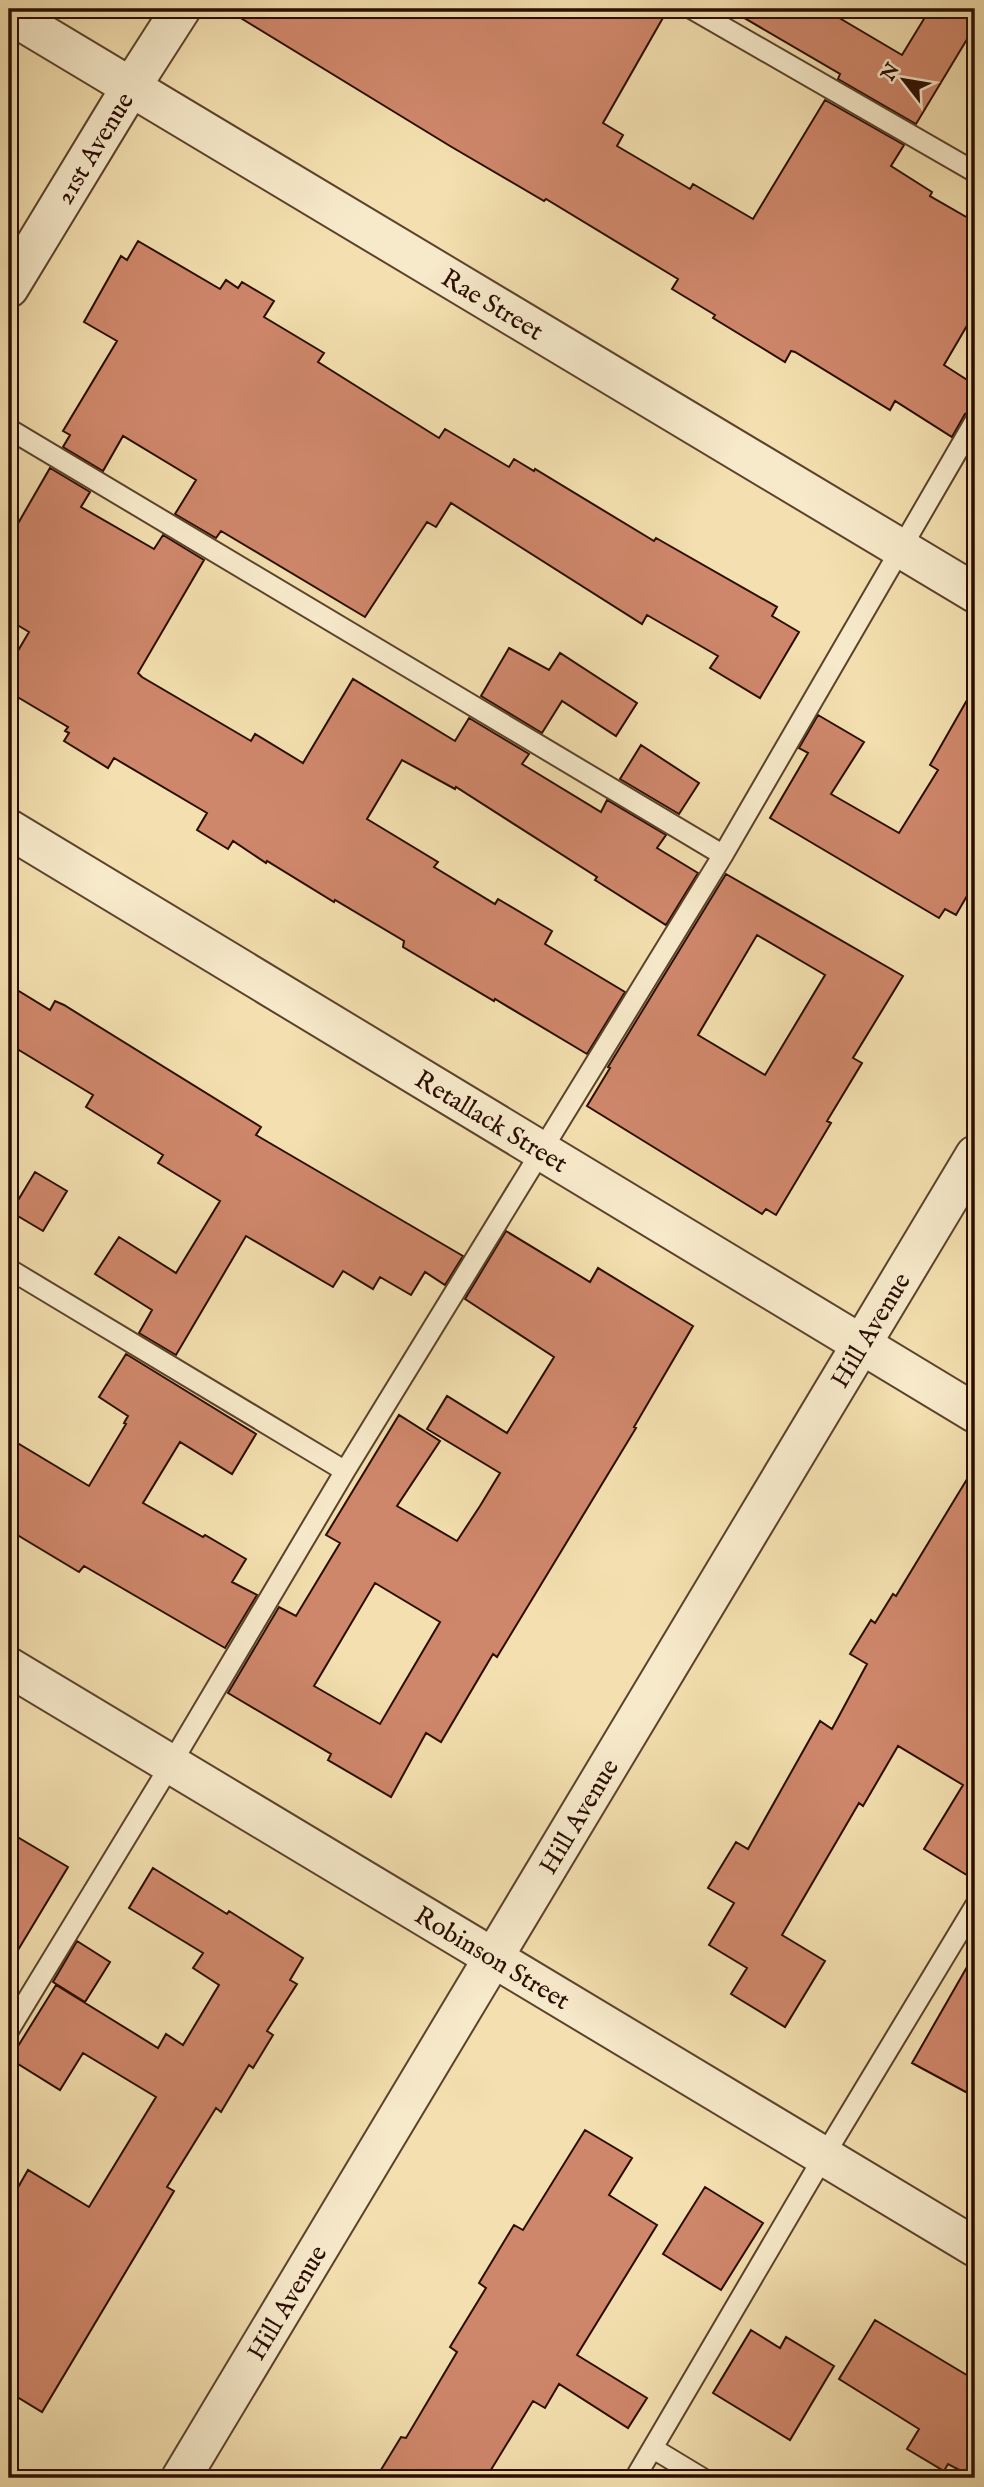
<svg xmlns="http://www.w3.org/2000/svg" width="984" height="2487" font-family="'IM FELL English',serif">
	<style>
		.building { fill: #cf876b; stroke: #2a0d01; stroke-width: 2; fill-rule: evenodd }
		.lines { fill: none; stroke-linecap: round; stroke-linejoin: round }
		.service-casing { stroke: #5c422c; stroke-width: 23 }
		.minor-casing { stroke: #5c422c; stroke-width: 42 }
		.tertiary-casing { stroke: #5c422c; stroke-width: 42 }
		.service { stroke: #f7eacb; stroke-width: 19 }
		.minor { stroke: #f7eacb; stroke-width: 38 }
		.tertiary { stroke: #f7eacb; stroke-width: 38 }
		.labels { text-anchor: middle; stroke-width: 5; stroke-linejoin: round; paint-order: stroke }
		.street-label { font-size: 26px; fill: #2a0d01; stroke: #f7eacb }
	</style>
	<rect width="100%" height="100%" fill="#f3dfaf"/>
	<filter id="stains"><feTurbulence type="fractalNoise" baseFrequency=".00286" numOctaves="4"/><feColorMatrix values="0 0 0 0 .2 0 0 0 0 .09 0 0 0 0 .02 0 0 0 .5 -.17"/></filter>
	<radialGradient id="worn" r=".72"><stop offset=".6" stop-color="#630" stop-opacity="0"/><stop offset="1" stop-color="#630" stop-opacity=".3"/></radialGradient>
	<!-- building -->
	<path class="building" d="M 226,9 L 668,9 L 603,123 L 623,135 L 617,146 L 690,189 L 693,184 L 753,219 L 825,100 L 904,145 L 891,166 L 932,192 L 930,196 L 975,222 L 975,312 L 944,365 L 975,385 L 975,409 L 965,414 L 952,437 L 895,401 L 890,410 L 795,352 L 791,351 L 785,362 L 713,318 L 715,315 L 672,289 L 678,279 L 546,199 L 544,201 L 450,146 Z
		M 729,9 L 824,9 L 902,55 L 930,9 L 975,9 L 975,26 L 916,124 L 838,79 L 840,74 Z
		M 138,241 L 220,289 L 226,280 L 238,288 L 242,282 L 274,301 L 264,317 L 324,353 L 318,362 L 439,438 L 445,429 L 509,467 L 514,459 L 534,471 L 535,469 L 654,541 L 656,538 L 777,607 L 772,616 L 799,632 L 760,698 L 710,668 L 718,656 L 647,615 L 642,624 L 451,503 L 436,527 L 427,522 L 365,617 L 221,531 L 216,538 L 175,514 L 196,480 L 123,436 L 103,471 L 63,447 L 70,435 L 63,431 L 117,341 L 84,322 L 121,256 L 127,260 Z
		M 50,468 L 90,492 L 81,507 L 154,549 L 163,535 L 204,560 L 138,673 L 142,677 L 251,741 L 255,734 L 303,763 L 353,679 L 455,741 L 469,718 L 529,754 L 522,764 L 601,812 L 607,800 L 666,835 L 657,848 L 698,873 L 666,925 L 595,880 L 597,877 L 456,787 L 455,789 L 402,760 L 367,819 L 438,862 L 434,867 L 495,904 L 498,899 L 552,931 L 545,944 L 625,992 L 587,1054 L 495,999 L 494,1001 L 403,947 L 404,941 L 335,900 L 334,902 L 267,861 L 266,863 L 233,841 L 228,849 L 197,830 L 207,813 L 114,758 L 108,768 L 64,741 L 69,733 L 65,731 L 68,727 L 9,692 L 9,666 L 29,632 L 9,620 L 9,539 Z
		M 509,648 L 549,670 L 560,653 L 637,703 L 616,736 L 562,701 L 542,733 L 481,696 Z
		M 975,686 L 975,882 L 956,915 L 945,909 L 939,918 L 770,818 L 808,753 L 799,748 L 818,715 L 864,742 L 831,794 L 899,833 L 938,770 L 930,765 Z
		M 641,745 L 699,783 L 679,814 L 620,779 Z
		M 726,874 L 903,976 L 853,1058 L 862,1063 L 827,1121 L 831,1123 L 776,1215 L 766,1209 L 762,1214 L 587,1106 L 610,1068 L 608,1067 ZM 757,935 L 825,975 L 765,1075 L 698,1035 Z
		M 9,985 L 50,1010 L 55,1001 L 64,1005 L 261,1127 L 256,1135 L 463,1256 L 445,1285 L 425,1272 L 411,1295 L 380,1277 L 373,1289 L 343,1271 L 333,1287 L 246,1236 L 176,1355 L 139,1333 L 152,1310 L 95,1274 L 119,1237 L 176,1273 L 220,1201 L 158,1163 L 163,1155 L 86,1107 L 93,1095 L 9,1044 Z
		M 35,1172 L 67,1191 L 43,1231 L 11,1212 Z
		M 506,1231 L 590,1282 L 598,1268 L 693,1326 L 634,1427 L 636,1428 L 497,1657 L 493,1654 L 441,1742 L 426,1733 L 391,1797 L 328,1760 L 331,1754 L 228,1693 L 279,1607 L 296,1616 L 340,1543 L 326,1535 L 399,1415 L 440,1441 L 397,1506 L 457,1541 L 480,1506 L 500,1473 L 427,1429 L 447,1396 L 507,1433 L 554,1357 L 465,1299 ZM 375,1583 L 440,1622 L 380,1724 L 314,1686 Z
		M 126,1354 L 256,1434 L 232,1474 L 180,1442 L 143,1503 L 203,1537 L 205,1535 L 246,1559 L 232,1582 L 257,1595 L 225,1648 L 84,1566 L 79,1572 L 9,1530 L 9,1438 L 89,1486 L 126,1424 L 124,1423 L 128,1416 L 99,1397 Z
		M 975,1466 L 975,1880 L 924,1849 L 963,1785 L 898,1746 L 863,1806 L 859,1803 L 782,1935 L 825,1961 L 785,2027 L 731,1994 L 747,1968 L 709,1945 L 734,1903 L 708,1888 L 736,1842 L 748,1849 L 820,1721 L 832,1729 L 867,1664 L 850,1654 L 871,1620 L 875,1623 L 893,1594 L 896,1596 Z
		M 9,1832 L 68,1867 L 9,1965 Z
		M 153,1868 L 227,1914 L 229,1911 L 303,1958 L 290,1980 L 297,1984 L 267,2031 L 273,2035 L 253,2068 L 249,2065 L 221,2112 L 216,2108 L 167,2187 L 174,2191 L 42,2412 L 9,2392 L 9,2203 L 28,2170 L 89,2207 L 156,2097 L 83,2053 L 60,2090 L 10,2059 L 56,1985 L 158,2048 L 166,2034 L 183,2045 L 219,1985 L 193,1968 L 203,1953 L 129,1908 Z
		M 77,1941 L 110,1962 L 85,2002 L 53,1982 Z
		M 975,1953 L 975,2097 L 912,2063 Z
		M 585,2130 L 632,2158 L 609,2195 L 657,2225 L 577,2355 L 647,2398 L 628,2428 L 559,2384 L 545,2408 L 533,2401 L 486,2478 L 376,2478 L 401,2437 L 406,2438 L 457,2352 L 450,2347 L 486,2288 L 479,2283 L 514,2225 L 523,2230 Z
		M 705,2187 L 763,2223 L 721,2290 L 663,2254 Z
		M 875,2320 L 975,2380 L 975,2478 L 948,2464 L 944,2471 L 907,2449 L 919,2429 L 839,2379 Z
		M 751,2330 L 780,2348 L 786,2337 L 834,2366 L 790,2440 L 713,2393 Z"/>
	<g class="lines">
		<!-- service casing -->
		<g class="service-casing">
			<path id="service" d="M 692,9 L 975,172
				M 9,429 L 723,855
				M 9,1269 L 345,1471
				M 9,2030 L 171,1764 L 345,1471 L 723,855 L 975,421
				M 654,2449 L 702,2478
				M 635,2478 L 824,2156 L 975,1906"/>
		</g>
		<!-- minor casing -->
		<g class="minor-casing">
			<g id="minor">
				<path id="s1" d="M 9,14 L 975,593"/>
				<path id="s2" d="M 9,288 L 131,87 L 181,9"/>
				<path id="s3" d="M 9,829 L 975,1413"/>
				<path id="s4" d="M 9,1667 L 975,2247"/>
			</g>
		</g>
		<!-- tertiary casing -->
		<g class="tertiary-casing">
			<g id="tertiary">
				<path id="s5" d="M 181,2478 L 975,1155"/>
			</g>
		</g>
		<!-- service -->
		<use href="#service" class="service"/>
		<!-- minor -->
		<use href="#minor" class="minor"/>
		<!-- tertiary -->
		<use href="#tertiary" class="tertiary"/>
	</g>
	<g class="labels">
		<!-- street labels -->
		<g class="street-label">
			<text dy="9" stroke="none"><textPath href="#s2" startOffset="164">21st Avenue</textPath></text>
			<text dy="9" stroke="none"><textPath href="#s1" startOffset="564">Rae Street</textPath></text>
			<text dy="9" stroke="none"><textPath href="#s3" startOffset="564">Retallack Street</textPath></text>
			<text dy="9" stroke="none"><textPath href="#s5" startOffset="1339">Hill Avenue</textPath></text>
			<text dy="9" stroke="none"><textPath href="#s5" startOffset="772">Hill Avenue</textPath></text>
			<text dy="9" stroke="none"><textPath href="#s4" startOffset="564">Robinson Street</textPath></text>
			<text dy="9" stroke="none"><textPath href="#s5" startOffset="205">Hill Avenue</textPath></text>
		</g>
	</g>
	<!-- margin -->
	<rect width="984" height="2487" fill="none" stroke="#f3dfaf" stroke-width="35"/>
	<rect x="10" y="10" width="963" height="2466" fill="none" stroke="#2a0d01" stroke-width="3.5"/>
	<rect x="18" y="18" width="949" height="2452" fill="none" stroke="#2a0d01" stroke-width="2"/>
	<!-- north arrow -->
	<g transform="translate(904 80) rotate(301)" stroke="#f7eacb" stroke-width="5" paint-order="stroke">
	<path d="M0-5L12 26L0 18L-12 26Z" fill="#2a0d01"/>
	<text y="-10" font-size="19" font-weight="bold" text-anchor="middle" fill="#2a0d01">N</text>
	</g>
	<rect width="100%" height="100%" filter="url(#stains)"/>
	<rect width="100%" height="100%" fill="url(#worn)"/>
</svg>
